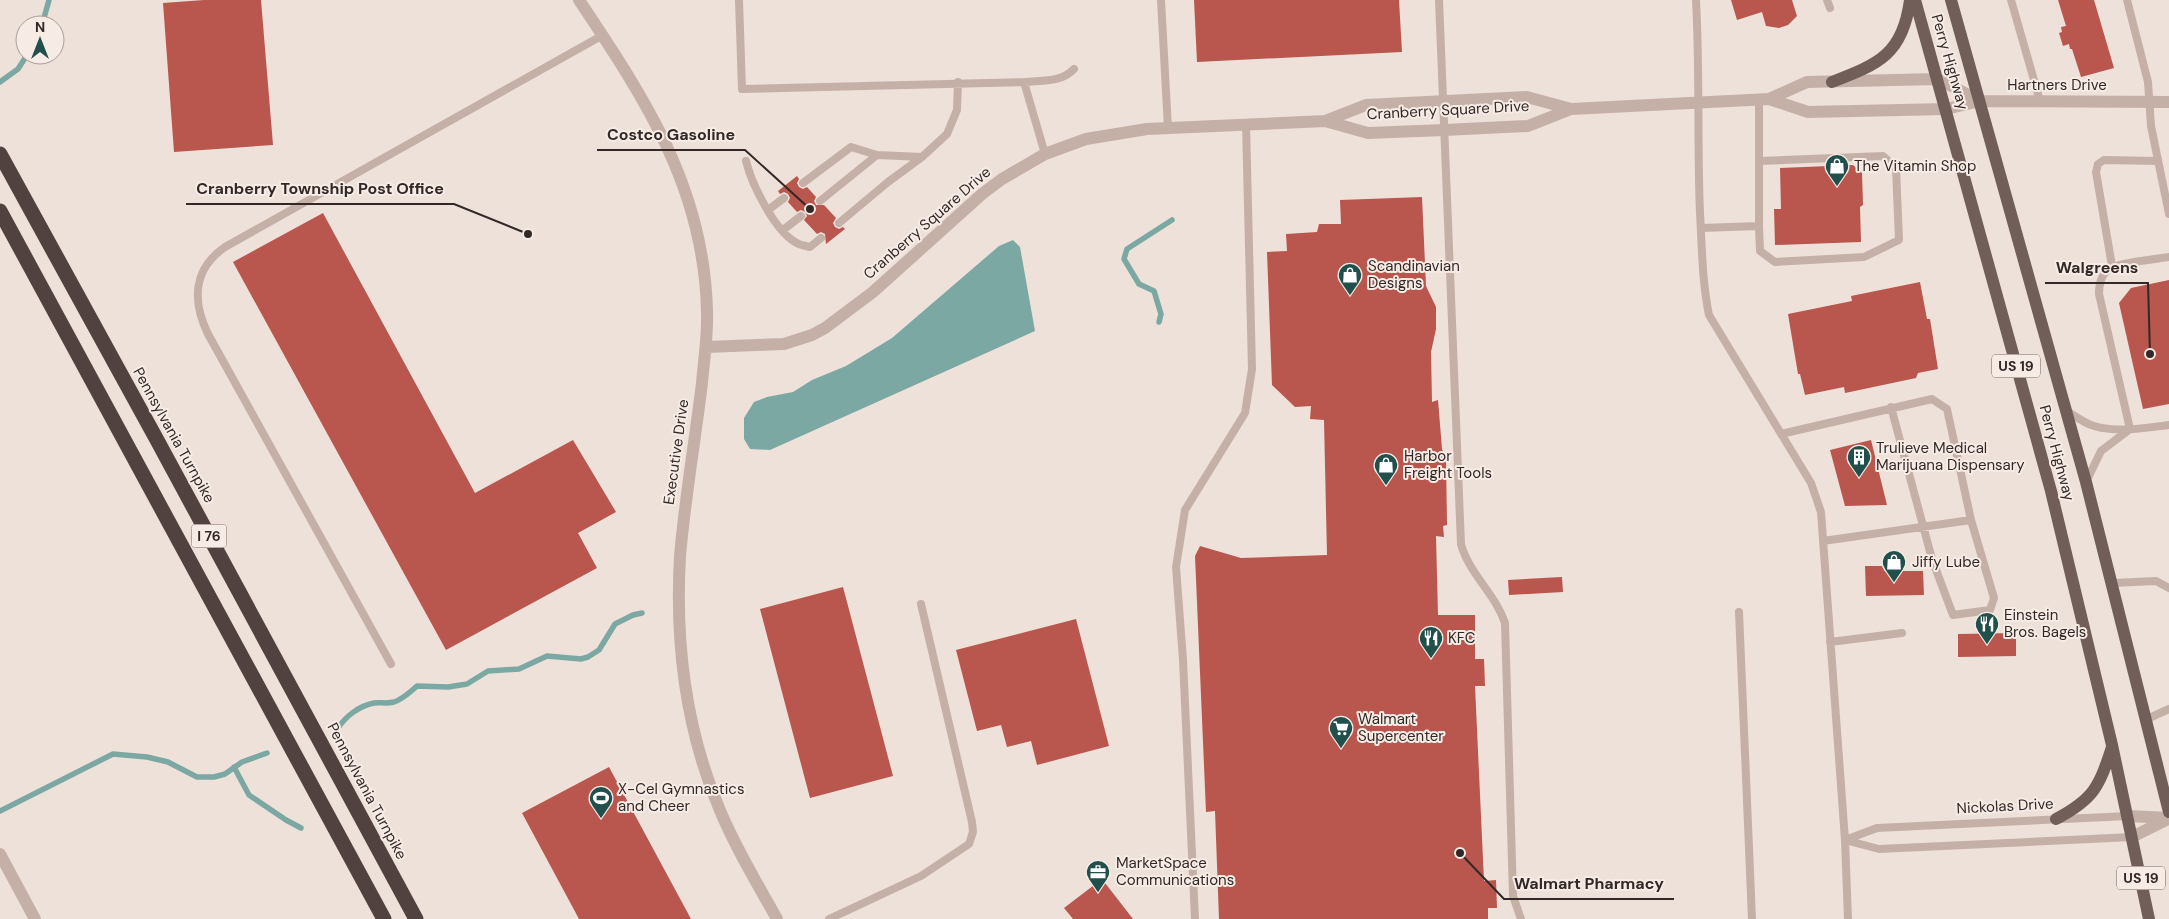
<svg xmlns="http://www.w3.org/2000/svg" width="2169" height="919" font-family="'DM Sans',sans-serif">
	<style>
		.water { fill: #7ca8a3 }
		.lines { fill: none; stroke-linecap: round; stroke-linejoin: round }
		.stream { stroke: #7ca8a3; stroke-width: 5.5 }
		.building { fill: #b9564d }
		.service { stroke: #c5b0a7; stroke-width: 8 }
		.minor { stroke: #c5b0a7; stroke-width: 12 }
		.primary { stroke: #725e59; stroke-width: 12 }
		.motorway { stroke: #52423f; stroke-width: 15 }
		.labels { text-anchor: middle; stroke-width: 4; stroke-linejoin: round; paint-order: stroke }
		.shield { fill: #f7ece5; stroke: #6d6360; stroke-width: 1 }
		.shield-label { font-size: 14px; font-weight: bold; fill: #322827 }
		.street-label { font-size: 15px; fill: #322827; stroke: #f7ece5 }
		.poi-label { font-size: 15px; fill: #322827; stroke: #f7ece5; text-anchor: start }
		.leader { fill: none; stroke: #322827; stroke-width: 2 }
		.callout-dot { fill: #322827; stroke: #f7ece5; stroke-width: 2 }
		.callout-label { font-size: 16px; text-anchor: middle; font-weight: bold; fill: #322827; stroke: #f7ece5; stroke-width: 4; stroke-linejoin: round; paint-order: stroke }
	</style>
	<rect width="100%" height="100%" fill="#eee1da"/>
	<!-- water -->
	<path class="water" d="M 1013,240 L 1020,247 L 1035,331 L 770,450 L 750,449 L 744,439 L 744,418 L 754,402 L 767,397 L 793,392 L 812,380 L 846,366 L 892,338 L 999,246 Z"/>
	<g class="lines">
		<!-- stream -->
		<path class="stream" d="M 42,25 L 49,0
			M 0,82 L 18,69 L 27,55
			M 1159,322 L 1161,314 L 1154,291 L 1139,284 L 1124,259 L 1127,249 L 1172,220
			M 338,728 C 346,716 359,706 374,703 C 380,702 387,704 394,702 C 403,699 409,693 417,686 L 448,687 L 467,684 L 488,671 L 519,669 L 547,656 L 581,659 L 588,657 L 599,650 L 615,624 L 633,615 L 642,613
			M 234,767 L 249,795 L 286,820 L 301,828
			M 0,811 L 113,754 L 147,757 L 168,762 L 197,777 L 214,777 L 225,774 L 242,762 L 267,753"/>
	</g>
	<!-- building -->
	<path class="building" d="M 204,0 L 261,0 L 273,145 L 174,152 L 163,3 Z
		M 1194,0 L 1399,0 L 1402,52 L 1197,62 Z
		M 1731,0 L 1792,0 L 1797,16 L 1788,25 L 1779,28 L 1766,26 L 1762,12 L 1737,20 Z
		M 2058,0 L 2094,0 L 2114,68 L 2081,77 L 2072,49 L 2070,49 L 2069,44 L 2063,46 L 2059,33 L 2062,32 L 2061,27 L 2066,26 Z
		M 1853,165 L 1862,173 L 1863,205 L 1860,207 L 1861,242 L 1775,245 L 1774,209 L 1781,209 L 1780,168 Z
		M 797,176 L 799,179 L 797,183 L 799,187 L 803,189 L 807,187 L 816,197 L 814,201 L 816,205 L 824,205 L 836,218 L 833,223 L 835,227 L 839,229 L 843,227 L 845,229 L 826,244 L 825,234 L 821,232 L 817,234 L 804,220 L 807,216 L 805,212 L 801,210 L 797,212 L 788,202 L 790,198 L 788,194 L 784,192 L 780,194 L 778,191 Z
		M 1422,197 L 1426,286 L 1436,307 L 1436,329 L 1431,352 L 1432,402 L 1438,400 L 1442,449 L 1446,460 L 1447,525 L 1443,526 L 1444,537 L 1436,536 L 1438,615 L 1475,615 L 1475,659 L 1484,659 L 1485,686 L 1475,686 L 1484,881 L 1496,880 L 1497,908 L 1488,908 L 1488,919 L 1219,919 L 1215,811 L 1206,812 L 1195,556 L 1200,546 L 1241,558 L 1327,555 L 1324,420 L 1310,419 L 1311,406 L 1295,407 L 1272,385 L 1267,252 L 1287,251 L 1286,234 L 1317,232 L 1319,224 L 1341,224 L 1340,200 Z
		M 323,213 L 475,493 L 573,440 L 616,512 L 578,533 L 597,568 L 446,650 L 233,262 Z
		M 2169,280 L 2169,404 L 2143,409 L 2119,303 L 2131,288 Z
		M 1920,282 L 1927,319 L 1930,319 L 1938,369 L 1918,373 L 1916,378 L 1845,393 L 1844,387 L 1805,395 L 1800,374 L 1798,374 L 1788,314 L 1852,301 L 1851,296 Z
		M 1871,440 L 1887,505 L 1845,506 L 1830,450 Z
		M 1865,566 L 1884,566 L 1884,571 L 1923,571 L 1924,595 L 1866,596 Z
		M 1562,577 L 1563,592 L 1509,595 L 1508,580 Z
		M 843,587 L 893,776 L 810,798 L 760,609 Z
		M 1076,619 L 1109,746 L 1037,765 L 1031,741 L 1007,747 L 1001,725 L 977,731 L 956,650 Z
		M 2016,633 L 2016,656 L 1958,657 L 1958,634 Z
		M 609,767 L 691,919 L 579,919 L 522,813 Z
		M 1102,879 L 1133,919 L 1073,919 L 1064,908 Z"/>
	<g class="lines">
		<!-- service -->
		<path class="service" d="M 739,0 L 742,89 L 1024,82 C 1041,80 1061,83 1074,69
			M 1161,0 L 1168,128
			M 1439,0 L 1461,544 C 1469,574 1495,593 1505,623 L 1513,896 L 1521,919
			M 1696,0 C 1700,71 1697,142 1700,213 C 1702,247 1702,281 1709,315 L 1811,483 L 1821,512 L 1845,840 L 1848,919
			M 1827,0 L 1830,8
			M 2011,0 L 2040,101
			M 2127,0 L 2148,82 L 2151,126 L 2169,214
			M 1024,82 L 1045,154
			M 746,161 C 752,185 774,229 795,242 C 799,245 805,246 810,247 L 821,238
			M 1759,161 L 1883,156 L 1896,168 L 1899,240 L 1864,257 L 1775,262 L 1760,251 L 1759,226
			M 803,183 L 851,147 L 877,155 L 922,157
			M 820,201 L 877,155
			M 768,210 L 784,198
			M 839,223 L 888,182 L 922,157 L 947,134 L 957,110 L 958,82
			M 1701,228 L 1759,226 L 1759,100
			M 783,230 L 801,216
			M 2112,266 L 2096,172 L 2098,164 L 2104,160 L 2158,161
			M 2067,411 C 2075,416 2084,423 2094,426 C 2118,433 2145,428 2169,425
			M 2130,429 L 2099,294 C 2099,268 2112,266 2134,262 C 2146,260 2157,259 2169,257
			M 1781,434 L 1932,399 L 1947,409 L 1971,520 L 1994,598 L 1990,610 L 1953,615 L 1932,559 L 1891,407
			M 2086,482 L 2101,451 L 2130,429
			M 1823,541 L 1971,520
			M 2113,583 L 2156,581 L 2169,588
			M 1739,612 L 1752,919
			M 1830,642 L 1902,633
			M 391,664 L 208,334 C 192,301 193,269 225,247 L 603,35
			M 2147,719 L 2169,709
			M 1845,840 L 1879,849 L 2132,837
			M 1845,840 L 1877,828 L 2128,816
			M 829,919 L 921,876 L 969,844 L 973,832 L 972,822 L 921,604
			M 1195,919 L 1183,660 L 1176,567 L 1185,510 L 1245,413 L 1252,369 L 1246,124"/>
		<!-- minor -->
		<path class="minor" d="M 579,0 C 645,99 704,187 707,311 C 708,335 704,359 702,383 C 695,441 685,498 680,556 C 675,643 685,727 719,808 C 735,847 757,883 777,919
			M 1769,99 L 1808,112 L 1946,109 L 1980,101 L 2169,102
			M 1325,121 L 1368,133 L 1444,130 L 1528,126 L 1571,109
			M 706,347 L 784,344 L 812,335 L 825,328 L 873,292 L 982,194 L 1002,179 L 1045,154 L 1086,139 L 1147,129 L 1325,121 L 1366,105 L 1527,97 L 1571,109 L 1769,99 L 1807,82 L 1938,79 L 1980,101
			M 2128,816 L 2169,818
			M 2132,837 L 2168,819
			M 0,854 L 35,919"/>
		<!-- primary -->
		<path class="primary" d="M 1915,0 L 2051,491 L 2112,745 L 2149,919
			M 1951,0 L 2086,482 L 2169,812
			M 1832,82 C 1879,64 1903,54 1910,0
			M 2056,819 C 2094,799 2099,787 2112,747"/>
		<!-- motorway -->
		<path class="motorway" d="M 0,154 L 157,440 L 416,919
			M 0,211 L 384,919"/>
	</g>
	<!-- icons -->
	<defs>
		<g id="shop-pin" transform="scale(1.25)"><path d="M0 17L-7.5 6A9.5 9.5 0 1 1 7.5 6Z" fill="#214f4b" stroke="#f7ece5"/><path d="M-5-2.5h2.3a2.7 3.5 0 0 1 5.4 0H5L5.5 6h-11ZM-1.5-2.5h3a1.5 2.3 0 0 0-3 0Z" fill="#fff"/></g>
		<g id="building-pin" transform="scale(1.25)"><path d="M0 17L-7.5 6A9.5 9.5 0 1 1 7.5 6Z" fill="#214f4b" stroke="#f7ece5"/><path d="M-4-6H4V6H1V3H-1V6H-4ZM-2.5-4.3h1.7v1.8h-1.7ZM.8-4.3h1.7v1.8H.8ZM-2.5-1h1.7V.8h-1.7ZM.8-1h1.7V.8H.8Z" fill="#fff"/></g>
		<g id="restaurant-pin" transform="scale(1.25)"><path d="M0 17L-7.5 6A9.5 9.5 0 1 1 7.5 6Z" fill="#214f4b" stroke="#f7ece5"/><path d="M-5-6h1v4h1v-4h1v4h1v-4h1v5L-1.5 .5V6h-2V.5L-5-1ZM5-6V6H3V1.5H1.5Q1.5-4 5-6Z" fill="#fff"/></g>
		<g id="supermarket-pin" transform="scale(1.25)"><path d="M0 17L-7.5 6A9.5 9.5 0 1 1 7.5 6Z" fill="#214f4b" stroke="#f7ece5"/><path d="M-6-5.5h2.5l.6 2H6L4.5 2H-2.5L-4.4-4H-6ZM-1.5 3.2a1.3 1.3 0 1 0 .1 0ZM3 3.2a1.3 1.3 0 1 0 .1 0Z" fill="#fff"/></g>
		<g id="stadium-pin" transform="scale(1.25)"><path d="M0 17L-7.5 6A9.5 9.5 0 1 1 7.5 6Z" fill="#214f4b" stroke="#f7ece5"/><path d="M0-5a6.5 5 0 1 0 0 10a6.5 5 0 1 0 0-10ZM-3.5-1.8h7v3.6h-7Z" fill="#fff"/></g>
		<g id="office-pin" transform="scale(1.25)"><path d="M0 17L-7.5 6A9.5 9.5 0 1 1 7.5 6Z" fill="#214f4b" stroke="#f7ece5"/><path d="M-6-3h4V-5.5h4V-3h4V5H-6ZM-1-4.5V-3h2v-1.5ZM-6 0V1H6V0Z" fill="#fff"/></g>
	</defs>
	<g fill-rule="evenodd">
		<use href="#shop-pin" x="1837" y="166"/>
		<use href="#shop-pin" x="1350" y="275"/>
		<use href="#building-pin" x="1859" y="457"/>
		<use href="#shop-pin" x="1386" y="465"/>
		<use href="#shop-pin" x="1894" y="562"/>
		<use href="#restaurant-pin" x="1987" y="624"/>
		<use href="#restaurant-pin" x="1431" y="638"/>
		<use href="#supermarket-pin" x="1341" y="728"/>
		<use href="#stadium-pin" x="601" y="798"/>
		<use href="#office-pin" x="1098" y="872"/>
	</g>
	<g class="labels">
		<!-- shield labels -->
		<g class="shield">
			<rect x="1992" y="354.5" width="48" height="23" rx="4"/>
			<rect x="191.5" y="524.5" width="35" height="23" rx="4"/>
			<rect x="2117" y="866.5" width="48" height="23" rx="4"/>
		</g>
		<g class="shield-label">
			<text x="2016" y="371">US 19</text>
			<text x="209" y="541">I 76</text>
			<text x="2141" y="883">US 19</text>
		</g>
		<!-- street labels -->
		<g class="street-label">
			<text transform="translate(1950 62) rotate(74)" y="5">Perry Highway</text>
			<text x="2057" y="90">Hartners Drive</text>
			<text transform="translate(1448 110) rotate(-3)" y="5">Cranberry Square Drive</text>
			<text transform="translate(927 223) rotate(-41)" y="5">Cranberry Square Drive</text>
			<text transform="translate(174 435) rotate(61)" y="5">Pennsylvania Turnpike</text>
			<text transform="translate(676 452) rotate(-82)" y="5">Executive Drive</text>
			<text transform="translate(2057 453) rotate(75)" y="5">Perry Highway</text>
			<text transform="translate(367 791) rotate(62)" y="5">Pennsylvania Turnpike</text>
			<text transform="translate(2005 806) rotate(-3)" y="5">Nickolas Drive</text>
		</g>
		<!-- poi labels -->
		<g class="poi-label">
			<text x="1854" y="171">The Vitamin Shop</text>
			<text x="1368" y="271">Scandinavian<tspan x="1368" dy="17">Designs</tspan></text>
			<text x="1876" y="453">Trulieve Medical<tspan x="1876" dy="17">Marijuana Dispensary</tspan></text>
			<text x="1404" y="461">Harbor<tspan x="1404" dy="17">Freight Tools</tspan></text>
			<text x="1912" y="567">Jiffy Lube</text>
			<text x="2004" y="620">Einstein<tspan x="2004" dy="17">Bros. Bagels</tspan></text>
			<text x="1448" y="643">KFC</text>
			<text x="1358" y="724">Walmart<tspan x="1358" dy="17">Supercenter</tspan></text>
			<text x="618" y="794">X-Cel Gymnastics<tspan x="618" dy="17">and Cheer</tspan></text>
			<text x="1116" y="868">MarketSpace<tspan x="1116" dy="17">Communications</tspan></text>
		</g>
	</g>
	<!-- callouts -->
	<path class="leader" d="M810 209L745 150H597M528 234L454 204H186M2150 354L2148 283H2045M1460 853L1504 899H1674"/>
	<g class="callout-dot">
		<circle cx="810" cy="209" r="5"/>
		<circle cx="528" cy="234" r="5"/>
		<circle cx="2150" cy="354" r="5"/>
		<circle cx="1460" cy="853" r="5"/>
	</g>
	<g class="callout-label">
		<text x="671" y="140">Costco Gasoline</text>
		<text x="320" y="194">Cranberry Township Post Office</text>
		<text x="2097" y="273">Walgreens</text>
		<text x="1589" y="889">Walmart Pharmacy</text>
	</g>
	<!-- north arrow -->
	<g transform="translate(40 40)"><circle r="24" fill="#f7ece5" stroke="#a89e99"/>
	<path d="M0-4L9 19L0 12L-9 19Z" fill="#214f4b"/>
	<text y="-8" font-size="14" font-weight="bold" text-anchor="middle" fill="#322827">N</text>
	</g>
</svg>
